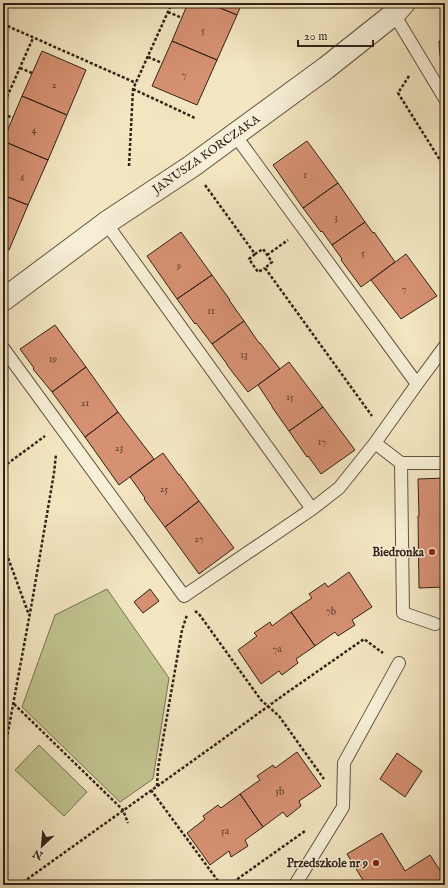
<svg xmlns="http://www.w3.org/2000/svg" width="448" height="888" font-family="'IM FELL English',serif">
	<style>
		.green { fill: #c0c38f; stroke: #797254 }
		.building { fill: #d69173; stroke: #322218 }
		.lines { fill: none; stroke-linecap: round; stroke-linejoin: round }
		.lane-casing { stroke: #625342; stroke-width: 14 }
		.street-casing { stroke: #625342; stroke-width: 24 }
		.path { stroke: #322218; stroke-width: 2.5; stroke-dasharray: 3 2; stroke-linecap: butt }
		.lane { stroke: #f7efd7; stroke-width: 12 }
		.street { stroke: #f7efd7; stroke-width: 22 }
		.poi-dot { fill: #8f2418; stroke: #f7efd7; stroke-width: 1.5 }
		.labels { text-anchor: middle; stroke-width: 3; stroke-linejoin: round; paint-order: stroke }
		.number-label { font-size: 10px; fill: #5b3e2f }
		.street-label { font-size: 12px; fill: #322218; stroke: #f7efd7 }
		.poi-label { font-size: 12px; font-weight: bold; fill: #322218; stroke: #f7efd7; text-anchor: end }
	</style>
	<rect width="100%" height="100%" fill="#f3e6c1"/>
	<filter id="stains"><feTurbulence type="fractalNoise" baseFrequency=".005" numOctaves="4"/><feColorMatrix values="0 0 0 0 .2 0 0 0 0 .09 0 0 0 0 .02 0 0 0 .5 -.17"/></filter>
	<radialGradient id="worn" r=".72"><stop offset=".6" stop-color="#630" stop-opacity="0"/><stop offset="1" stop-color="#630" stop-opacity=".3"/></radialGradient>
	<!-- green -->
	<path class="green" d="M 107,589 L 169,678 L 153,779 L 120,802 L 22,707 L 55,615 Z
		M 39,745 L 87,792 L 64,816 L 15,770 Z"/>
	<!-- building -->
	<path class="building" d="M 188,3 L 208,3 L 237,15 L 217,60 L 172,41 Z
		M 208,3 L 242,3 L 237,15 Z
		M 445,40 L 445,65 L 440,56 L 439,41 Z
		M 172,41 L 217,60 L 197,105 L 152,86 Z
		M 42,51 L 86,70 L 67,115 L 22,96 Z
		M 22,96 L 67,115 L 48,160 L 3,141 Z
		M 3,141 L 48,160 L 28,205 L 3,195 Z
		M 307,141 L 338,183 L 303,208 L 273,165 Z
		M 338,183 L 365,222 L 332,245 L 322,231 L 321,232 L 303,208 Z
		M 3,195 L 28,205 L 9,250 L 3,248 Z
		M 365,222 L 373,233 L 374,232 L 395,262 L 361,287 L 341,260 L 342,259 L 332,245 Z
		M 181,232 L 212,275 L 177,299 L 147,256 Z
		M 406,254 L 437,296 L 401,319 L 371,280 Z
		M 212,275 L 230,300 L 229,300 L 244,321 L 212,344 L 196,323 L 195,324 L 177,299 Z
		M 244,321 L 259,343 L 260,343 L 280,369 L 248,392 L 227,365 L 227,364 L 212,344 Z
		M 55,325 L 86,367 L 52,392 L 33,369 L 34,368 L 20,349 Z
		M 289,362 L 323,407 L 289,431 L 272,407 L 272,406 L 258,385 Z
		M 86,367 L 118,412 L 85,437 L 52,392 Z
		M 323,407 L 355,450 L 321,474 L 308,456 L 307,457 L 289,431 Z
		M 118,412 L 154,459 L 119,485 L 85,437 Z
		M 163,453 L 179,475 L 179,474 L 199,501 L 165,527 L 144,499 L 145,498 L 130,477 Z
		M 445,478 L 445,587 L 419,588 L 418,516 L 419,516 L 418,479 Z
		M 199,501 L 234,548 L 199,574 L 165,527 Z
		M 349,572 L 372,607 L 352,620 L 355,625 L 338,636 L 335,632 L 315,646 L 291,612 L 312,598 L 309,594 L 325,583 L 328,587 Z
		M 150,589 L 159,601 L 143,613 L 134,602 Z
		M 291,612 L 315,646 L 296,659 L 298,663 L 282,675 L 279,671 L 261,684 L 238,650 L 257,636 L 254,633 L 270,622 L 272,626 Z
		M 297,752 L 321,786 L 299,801 L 301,806 L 287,817 L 283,812 L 263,827 L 240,794 L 260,780 L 257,776 L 273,765 L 275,768 Z
		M 397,753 L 422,771 L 405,797 L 380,779 Z
		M 240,794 L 263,827 L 245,840 L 248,846 L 231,857 L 229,851 L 210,865 L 187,833 L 205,819 L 203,816 L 218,805 L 221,808 Z
		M 382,833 L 405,871 L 430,855 L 445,878 L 445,885 L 366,885 L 347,854 Z"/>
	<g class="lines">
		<!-- lane casing -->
		<g class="lane-casing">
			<path id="lane" d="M 394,14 L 445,99
				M 235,135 L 417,384
				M 106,223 L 312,509
				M 3,348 L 184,596 L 312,509 L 339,488 L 375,443 L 417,384 L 445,346
				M 375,443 L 401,463 L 403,613 L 435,624
				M 401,463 L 445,463
				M 295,885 L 343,807 L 344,763 L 399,663"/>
		</g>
		<!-- street casing -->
		<g class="street-casing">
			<path id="street" d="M 3,300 L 106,223 L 192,166 L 326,68 L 394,14 L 404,3"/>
		</g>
		<!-- path -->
		<path class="path" d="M 168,12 L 182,18
			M 3,24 L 136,83
			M 148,57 L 162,63
			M 20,68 L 32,73
			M 409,76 L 398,93 L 445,168
			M 133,89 L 195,118
			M 3,106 L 33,38
			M 3,114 L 13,118
			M 129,166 L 133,89 L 172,3
			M 205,185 L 255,254 L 263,249 L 272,262 L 265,268 L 372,416
			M 255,254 L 249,259 L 258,272 L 265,268
			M 267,255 L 288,240
			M 3,467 L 45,436
			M 3,544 L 29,615
			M 195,611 L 199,614 L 261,700 L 279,716 L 324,779
			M 14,704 L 123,810 L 128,823
			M 3,759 L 32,602 L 54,473 L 56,454
			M 157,786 L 158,768 L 182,630 L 187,615
			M 151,790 L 221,885
			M 19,885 L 212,747 L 285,694 L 364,639 L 383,653
			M 229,885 L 305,831"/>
		<!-- lane -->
		<use href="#lane" class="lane"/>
		<!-- street -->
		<use href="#street" class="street"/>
	</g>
	<!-- markers -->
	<g class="poi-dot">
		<circle cx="432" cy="552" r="4"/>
		<circle cx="376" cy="863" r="4"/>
	</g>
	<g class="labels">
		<!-- number labels -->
		<g class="number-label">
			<text x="203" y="33">5</text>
			<text x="184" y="78">7</text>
			<text x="54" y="88">2</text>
			<text x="34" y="133">4</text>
			<text x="305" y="178">1</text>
			<text x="22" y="181">6</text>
			<text x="336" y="221">3</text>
			<text x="363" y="256">5</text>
			<text x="179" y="269">9</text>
			<text x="404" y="292">7</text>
			<text x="211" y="314">11</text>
			<text x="244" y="358">13</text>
			<text x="53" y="362">19</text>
			<text x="290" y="400">15</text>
			<text x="85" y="406">21</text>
			<text x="322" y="445">17</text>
			<text x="119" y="451">23</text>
			<text x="164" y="492">25</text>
			<text x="199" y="542">27</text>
			<text x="331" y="614">7b</text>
			<text x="277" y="652">7a</text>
			<text x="280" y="794">5b</text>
			<text x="225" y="834">5a</text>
		</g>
		<!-- street labels -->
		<g class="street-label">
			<text transform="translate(206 154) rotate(-35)" y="4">JANUSZA KORCZAKA</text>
		</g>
		<!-- poi labels -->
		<g class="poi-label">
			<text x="424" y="556">Biedronka</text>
			<text x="368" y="867">Przedszkole nr 9</text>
		</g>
	</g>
	<!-- margin -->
	<rect width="448" height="888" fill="none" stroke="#f3e6c1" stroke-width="16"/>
	<rect x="4" y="4" width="440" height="880" fill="none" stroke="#322218" stroke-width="2"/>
	<rect x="8" y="8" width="432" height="872" fill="none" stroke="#322218"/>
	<!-- north arrow -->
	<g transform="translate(42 846) rotate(206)" stroke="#f7efd7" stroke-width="3" paint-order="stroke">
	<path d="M0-3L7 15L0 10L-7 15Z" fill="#322218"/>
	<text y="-6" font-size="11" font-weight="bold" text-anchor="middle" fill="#322218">N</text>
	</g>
	<!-- scale -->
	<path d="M298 40v6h75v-6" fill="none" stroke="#322218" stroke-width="2"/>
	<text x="304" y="40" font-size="12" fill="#322218" stroke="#f7efd7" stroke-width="3" paint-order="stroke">20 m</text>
	<rect width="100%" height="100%" filter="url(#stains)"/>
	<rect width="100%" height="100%" fill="url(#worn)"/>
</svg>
